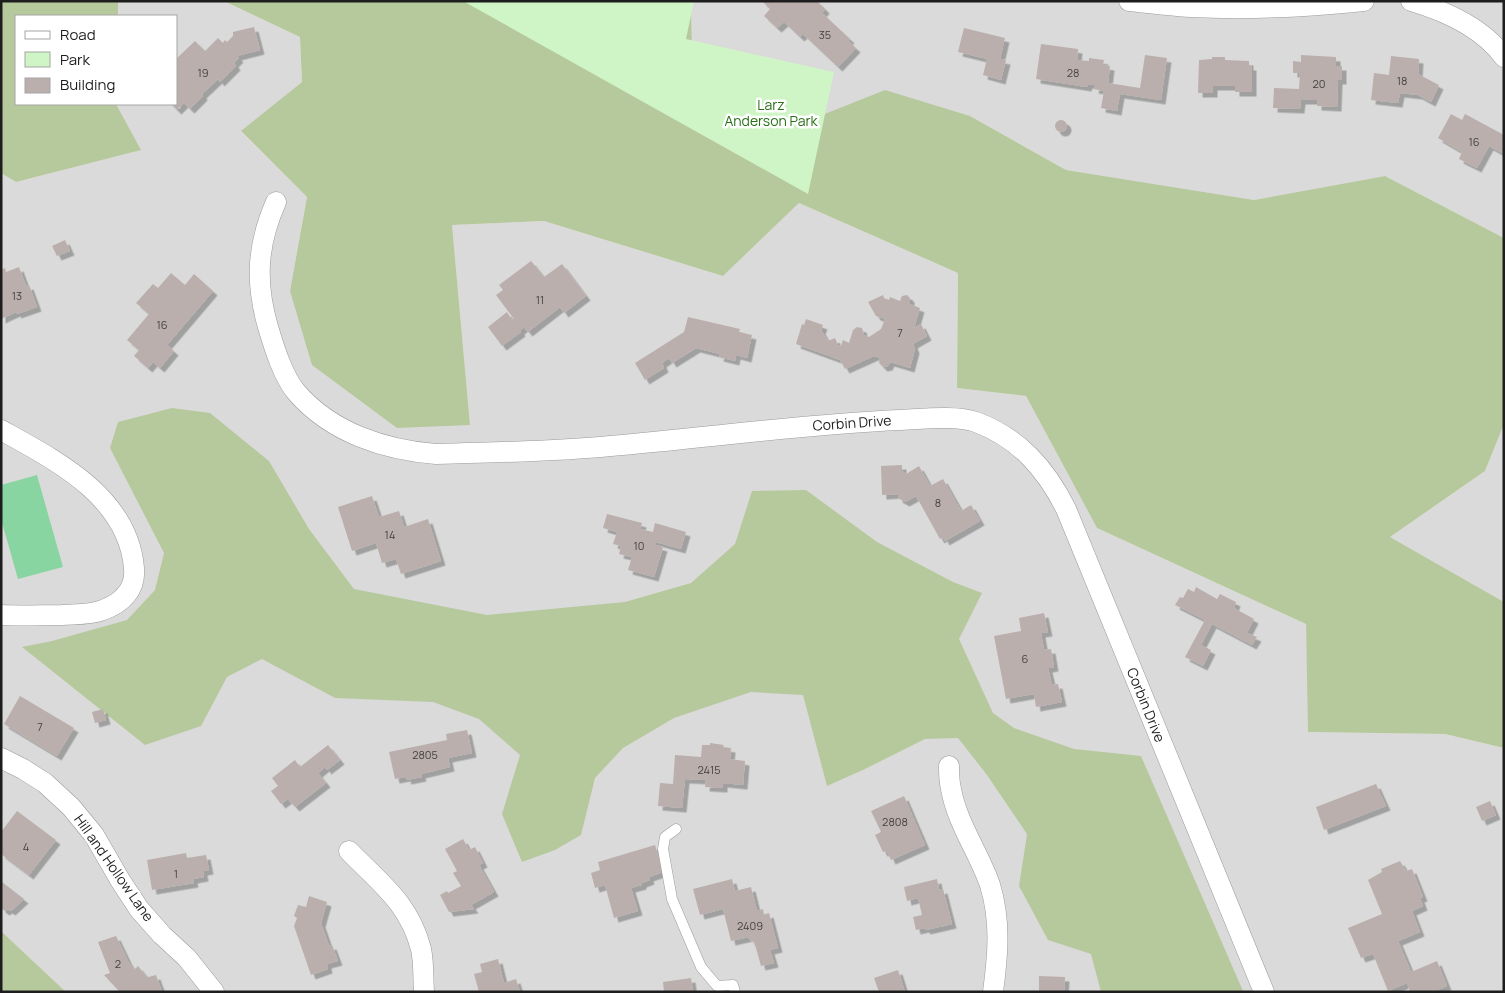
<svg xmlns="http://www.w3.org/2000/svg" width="1505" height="993" font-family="Manrope,sans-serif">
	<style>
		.residential { fill: #dbdada }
		.forest { fill: #b6c99d }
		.park { fill: #cff4c5 }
		.pitch { fill: #89d5a2 }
		.building { fill: #baafad; filter: url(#shadow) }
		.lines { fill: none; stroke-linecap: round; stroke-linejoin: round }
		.lane-casing { stroke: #9a9a9a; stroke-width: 11 }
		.street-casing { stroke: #9a9a9a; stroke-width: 21 }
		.lane { stroke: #fff; stroke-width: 10 }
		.street { stroke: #fff; stroke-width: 20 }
		.labels { text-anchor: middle; stroke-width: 5; stroke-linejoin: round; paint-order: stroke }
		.number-label { font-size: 11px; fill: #444241 }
		.park-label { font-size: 14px; fill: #297016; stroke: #fff }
		.street-label { font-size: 14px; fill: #1d1d1d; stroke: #fff }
	</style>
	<defs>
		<filter id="shadow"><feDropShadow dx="4.5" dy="4.5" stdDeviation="0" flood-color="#0004"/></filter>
	</defs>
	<rect width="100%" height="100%" fill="#ede7e4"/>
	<!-- residential -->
	<path class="residential" d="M 118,1 L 224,1 L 300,37 L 302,82 L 241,132 L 307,197 L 290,291 L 470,425 L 452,225 L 544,221 L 723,276 L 799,203 L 958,273 L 957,388 L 1026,396 L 1097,528 L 1306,624 L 1309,732 L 1445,734 L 1504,748 L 1504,992 L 66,992 L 1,931 L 1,173 L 16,182 L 140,150 L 116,104 L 176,104 L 176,16 L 118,16 Z
		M 691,1 L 1504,1 L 1504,238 L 1385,176 L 1254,200 L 1066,170 L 970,116 L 787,129 L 693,108 Z
		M 1504,424 L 1504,602 L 1390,537 L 1485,471 Z"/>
	<!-- forest -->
	<path class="forest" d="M 1,1 L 118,1 L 118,16 L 16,16 L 16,104 L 116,104 L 141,150 L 16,182 L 1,173 Z
		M 224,1 L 691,1 L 693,108 L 787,129 L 885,90 L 970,116 L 1066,170 L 1254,200 L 1385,176 L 1504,238 L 1504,424 L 1485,471 L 1390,537 L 1504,602 L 1504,748 L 1445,734 L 1308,732 L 1306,624 L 1097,528 L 1026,396 L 957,388 L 958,273 L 799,203 L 723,276 L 544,221 L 452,225 L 470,425 L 397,428 L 312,365 L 290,291 L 307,197 L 241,131 L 302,82 L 300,37 Z
		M 172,408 L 210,413 L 269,461 L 309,529 L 354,589 L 487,615 L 625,602 L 691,583 L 735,544 L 752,491 L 806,490 L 877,542 L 953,582 L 982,593 L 959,639 L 993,713 L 1014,728 L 1074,749 L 1141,756 L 1243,991 L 1101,992 L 1091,954 L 1048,940 L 1019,886 L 1027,834 L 987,775 L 958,738 L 925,739 L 865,769 L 827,786 L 803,695 L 751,692 L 674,718 L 623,748 L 595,778 L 581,835 L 555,850 L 522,862 L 502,814 L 520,755 L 479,719 L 433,702 L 335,698 L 262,659 L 227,677 L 201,726 L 145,745 L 22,647 L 52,641 L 127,620 L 155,590 L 164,553 L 110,448 L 118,422 Z
		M 1,931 L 66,992 L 1,992 Z"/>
	<!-- park -->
	<path class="park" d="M 463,1 L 694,1 L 686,39 L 834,72 L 808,194 Z"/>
	<!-- pitch -->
	<path class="pitch" d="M 37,475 L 63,567 L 18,579 L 1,519 L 1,485 Z"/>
	<!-- building -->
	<path class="building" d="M 762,1 L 817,1 L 825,9 L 822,13 L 850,39 L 848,41 L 856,48 L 838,67 L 803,34 L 800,37 L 784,22 L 777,28 L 764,16 L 770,9 Z
		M 254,27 L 260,50 L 237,56 L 239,58 L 234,63 L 236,66 L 220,82 L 218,79 L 202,94 L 203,96 L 190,109 L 184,103 L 177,110 L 171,104 L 176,104 L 176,59 L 195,41 L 205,51 L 218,38 L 223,43 L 225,40 L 227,42 L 233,36 L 233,32 Z
		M 964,28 L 1005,38 L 1000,59 L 1006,60 L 1001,80 L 983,75 L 987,59 L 958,52 Z
		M 1041,44 L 1078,49 L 1077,60 L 1089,61 L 1089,58 L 1104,60 L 1103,65 L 1110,66 L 1108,83 L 1140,88 L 1145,55 L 1167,58 L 1161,100 L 1120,94 L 1117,111 L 1101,108 L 1104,91 L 1094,89 L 1095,85 L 1088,84 L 1087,87 L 1036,79 Z
		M 1301,55 L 1336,57 L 1336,66 L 1342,66 L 1342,80 L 1338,80 L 1337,107 L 1317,106 L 1317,100 L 1301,100 L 1300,109 L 1273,108 L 1274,88 L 1299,89 L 1300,73 L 1293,73 L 1293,61 L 1301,62 Z
		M 1391,56 L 1419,59 L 1418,74 L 1439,85 L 1431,102 L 1418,95 L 1400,93 L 1398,103 L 1371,100 L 1374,73 L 1389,75 Z
		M 1212,57 L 1225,57 L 1225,60 L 1249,61 L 1249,66 L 1252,66 L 1252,92 L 1235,92 L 1235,86 L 1213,86 L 1213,93 L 1198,93 L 1199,60 L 1212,59 Z
		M 1451,114 L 1462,120 L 1465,114 L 1504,135 L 1504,154 L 1489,146 L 1477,168 L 1459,159 L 1462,152 L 1438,138 Z
		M1055 126a6 6 0 1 1 12 0a6 6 0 1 1-12 0Z
		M 65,240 L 70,251 L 57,256 L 52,246 Z
		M 531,261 L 544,277 L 562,264 L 586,296 L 564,313 L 560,307 L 528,332 L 524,327 L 520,330 L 521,332 L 502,346 L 488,327 L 507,312 L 512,320 L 514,319 L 496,295 L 503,290 L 499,285 Z
		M 19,267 L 26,286 L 29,285 L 37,307 L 17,314 L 16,312 L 1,319 L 1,270 L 5,268 L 6,272 Z
		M 171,273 L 185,285 L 194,274 L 213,291 L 167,345 L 174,351 L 160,368 L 153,362 L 148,368 L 134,356 L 139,350 L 127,340 L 149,314 L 136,303 L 153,284 L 158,288 Z
		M 883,295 L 884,298 L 889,300 L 890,297 L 900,301 L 902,296 L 907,295 L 910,298 L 910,304 L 920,308 L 914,328 L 921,324 L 927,336 L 913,344 L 915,349 L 910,368 L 890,362 L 888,366 L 883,367 L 879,363 L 880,358 L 874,356 L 845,369 L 840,360 L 796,344 L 802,324 L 804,325 L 806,319 L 823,325 L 821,330 L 828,341 L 835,338 L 838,345 L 841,346 L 843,340 L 849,343 L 853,330 L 857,327 L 862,328 L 864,335 L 869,337 L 881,329 L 885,319 L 876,316 L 868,302 Z
		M 688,317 L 740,329 L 739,332 L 752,335 L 747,358 L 736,355 L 735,361 L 719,357 L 720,354 L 696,348 L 672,363 L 669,358 L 662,363 L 664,368 L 645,380 L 635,363 L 684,332 Z
		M 902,465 L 902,471 L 906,474 L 919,466 L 930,486 L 943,479 L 961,511 L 971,505 L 980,521 L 945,541 L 943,537 L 940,539 L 916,496 L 905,502 L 898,498 L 898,494 L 882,495 L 881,466 Z
		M 372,496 L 379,517 L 399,511 L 404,527 L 428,519 L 441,561 L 401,574 L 396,559 L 382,563 L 376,543 L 352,551 L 338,507 Z
		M 607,514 L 642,523 L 640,529 L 653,532 L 655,523 L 686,532 L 681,549 L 656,542 L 656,545 L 663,547 L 654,577 L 628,570 L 632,557 L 619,554 L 621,546 L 613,544 L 617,532 L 603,528 Z
		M 1196,587 L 1217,599 L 1220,594 L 1236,602 L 1234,608 L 1254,619 L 1247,633 L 1257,637 L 1252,645 L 1212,624 L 1201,645 L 1211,650 L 1203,666 L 1185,657 L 1205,620 L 1175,605 L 1180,597 L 1183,598 L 1188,589 L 1194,592 Z
		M 1044,613 L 1048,632 L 1041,633 L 1044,650 L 1051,649 L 1054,667 L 1048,668 L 1052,685 L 1058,684 L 1062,702 L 1036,707 L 1034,694 L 1006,699 L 994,636 L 1021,631 L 1019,618 Z
		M 20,696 L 74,728 L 57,756 L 4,724 Z
		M 103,709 L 106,720 L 95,723 L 92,712 Z
		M 467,730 L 472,753 L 448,758 L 450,767 L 421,774 L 422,777 L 407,780 L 406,777 L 395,779 L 389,752 L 447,740 L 446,734 Z
		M 710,743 L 724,745 L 723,747 L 731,748 L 730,759 L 745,761 L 743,785 L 723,783 L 723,788 L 705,787 L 706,780 L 685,779 L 682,808 L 658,806 L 660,783 L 673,784 L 675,755 L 701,757 L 702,745 L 710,745 Z
		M 328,745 L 340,760 L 327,770 L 325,767 L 318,773 L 326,783 L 295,807 L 288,799 L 281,804 L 271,791 L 278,786 L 272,778 L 295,760 L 300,767 Z
		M 1376,784 L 1386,806 L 1324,830 L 1316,807 Z
		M 904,796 L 925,845 L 891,860 L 887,851 L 883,852 L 875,835 L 881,832 L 871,811 Z
		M 1490,801 L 1496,815 L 1482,821 L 1476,807 Z
		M 17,811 L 56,840 L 29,875 L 1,854 L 1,832 Z
		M 463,839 L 469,850 L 475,847 L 483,863 L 479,865 L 494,892 L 471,905 L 474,909 L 449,912 L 440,895 L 447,891 L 448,893 L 461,886 L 453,873 L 457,871 L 445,849 Z
		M 655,845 L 663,872 L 649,877 L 650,880 L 642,883 L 642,885 L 631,888 L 638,911 L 614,918 L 605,885 L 595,888 L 591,873 L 600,870 L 598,862 Z
		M 186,853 L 187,858 L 206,855 L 209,870 L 203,871 L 204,877 L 193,879 L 194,883 L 152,890 L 147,860 Z
		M 1400,861 L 1406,871 L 1412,869 L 1423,897 L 1420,898 L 1423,906 L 1412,911 L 1420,932 L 1398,941 L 1411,972 L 1437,961 L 1447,986 L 1433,992 L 1410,992 L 1407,983 L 1388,991 L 1373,954 L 1361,958 L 1348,928 L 1382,914 L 1368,880 L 1382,872 L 1381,869 Z
		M 732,879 L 735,891 L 751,887 L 757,911 L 763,909 L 764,915 L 769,913 L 778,948 L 770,950 L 774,963 L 761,966 L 754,941 L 751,942 L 749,937 L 731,941 L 723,909 L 700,915 L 693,889 Z
		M 937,879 L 939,890 L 943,889 L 952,924 L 926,930 L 925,928 L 916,930 L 913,917 L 922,915 L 918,898 L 907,901 L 904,887 Z
		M 2,882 L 24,899 L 11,911 L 8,909 L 5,911 L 1,908 Z
		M 309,896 L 327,902 L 321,923 L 329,946 L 332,945 L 338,961 L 327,964 L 328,969 L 311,975 L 294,926 L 297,918 L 294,916 L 298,905 L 306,907 Z
		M 116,936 L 128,961 L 134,970 L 138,966 L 146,976 L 141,979 L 156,975 L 162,992 L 120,992 L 104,975 L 110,973 L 98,942 Z
		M 498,959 L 504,983 L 516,979 L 520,992 L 479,992 L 474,974 L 482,972 L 480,964 Z
		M 898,970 L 905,992 L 879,992 L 874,978 Z
		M 1039,976 L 1065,977 L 1064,992 L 1039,992 Z
		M 691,978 L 693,992 L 664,992 L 663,982 Z"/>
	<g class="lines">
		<!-- lane casing -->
		<g class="lane-casing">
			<path id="lane" d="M 676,829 L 665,837 L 663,849 L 672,899 L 701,967 L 717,986 L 733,985 L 735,992"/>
		</g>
		<!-- street casing -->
		<g class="street-casing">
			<path id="street" d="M 1129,1 C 1149,3 1170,6 1190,7 C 1248,10 1306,7 1364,1
				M 1411,1 C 1445,11 1482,27 1504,57
				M 276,202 C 257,245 255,282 268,327 C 274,347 283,377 297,393 C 332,433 385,450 436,454 C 494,452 552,452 610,446 C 707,438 803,424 900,420 C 921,419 957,415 976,422 C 1019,438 1046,469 1066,509 L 1264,992
				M 1,430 C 57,461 128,497 134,568 C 136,590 122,603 103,610 C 91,615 75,614 62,615 C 42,615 22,616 1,615
				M 1,758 L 23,769 L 45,783 L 71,807 L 94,835 L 120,880 L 139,909 L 162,935 L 187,958 L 214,992
				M 949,766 C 949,773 949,781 951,789 C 957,823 979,853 990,885 C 1001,921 998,955 993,992
				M 349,851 C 381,884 409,903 421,949 C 424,963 423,978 424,992"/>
		</g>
		<!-- lane -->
		<use href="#lane" class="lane"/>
		<!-- street -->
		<use href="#street" class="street"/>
	</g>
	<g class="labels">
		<!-- number labels -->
		<g class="number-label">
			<text x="825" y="39">35</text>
			<text x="203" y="77">19</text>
			<text x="1073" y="77">28</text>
			<text x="1402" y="85">18</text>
			<text x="1319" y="88">20</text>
			<text x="1474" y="146">16</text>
			<text x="17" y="300">13</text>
			<text x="540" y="304">11</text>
			<text x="162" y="329">16</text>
			<text x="900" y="337">7</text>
			<text x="938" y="507">8</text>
			<text x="390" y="539">14</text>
			<text x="639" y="550">10</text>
			<text x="1025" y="663">6</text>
			<text x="40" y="731">7</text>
			<text x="425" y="759">2805</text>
			<text x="709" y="774">2415</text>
			<text x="895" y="826">2808</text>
			<text x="26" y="851">4</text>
			<text x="176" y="878">1</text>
			<text x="750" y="930">2409</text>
			<text x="118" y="968">2</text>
		</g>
		<!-- park labels -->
		<g class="park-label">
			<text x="771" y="110">Larz<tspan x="771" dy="16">Anderson Park</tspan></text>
		</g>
		<!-- street labels -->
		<g class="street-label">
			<text transform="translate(852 423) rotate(-4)" y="5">Corbin Drive</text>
			<text transform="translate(1146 705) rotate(68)" y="5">Corbin Drive</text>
			<text transform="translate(114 868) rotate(55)" y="5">Hill and Hollow Lane</text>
		</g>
	</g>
	<!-- border -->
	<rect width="1505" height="993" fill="none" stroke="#1d1d1d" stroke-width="5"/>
	<!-- legend -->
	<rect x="15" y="15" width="162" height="90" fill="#ffffff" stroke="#a5a5a5"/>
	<rect x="25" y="31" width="25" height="8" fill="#ffffff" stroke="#a5a5a5"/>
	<text x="60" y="40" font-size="15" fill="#1d1d1d">Road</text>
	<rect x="25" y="52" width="25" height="15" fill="#cff4c5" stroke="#a5a5a5"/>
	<text x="60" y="65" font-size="15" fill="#1d1d1d">Park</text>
	<rect x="25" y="78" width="25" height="15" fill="#baafad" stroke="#a5a5a5"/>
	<text x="60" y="90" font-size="15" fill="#1d1d1d">Building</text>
</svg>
